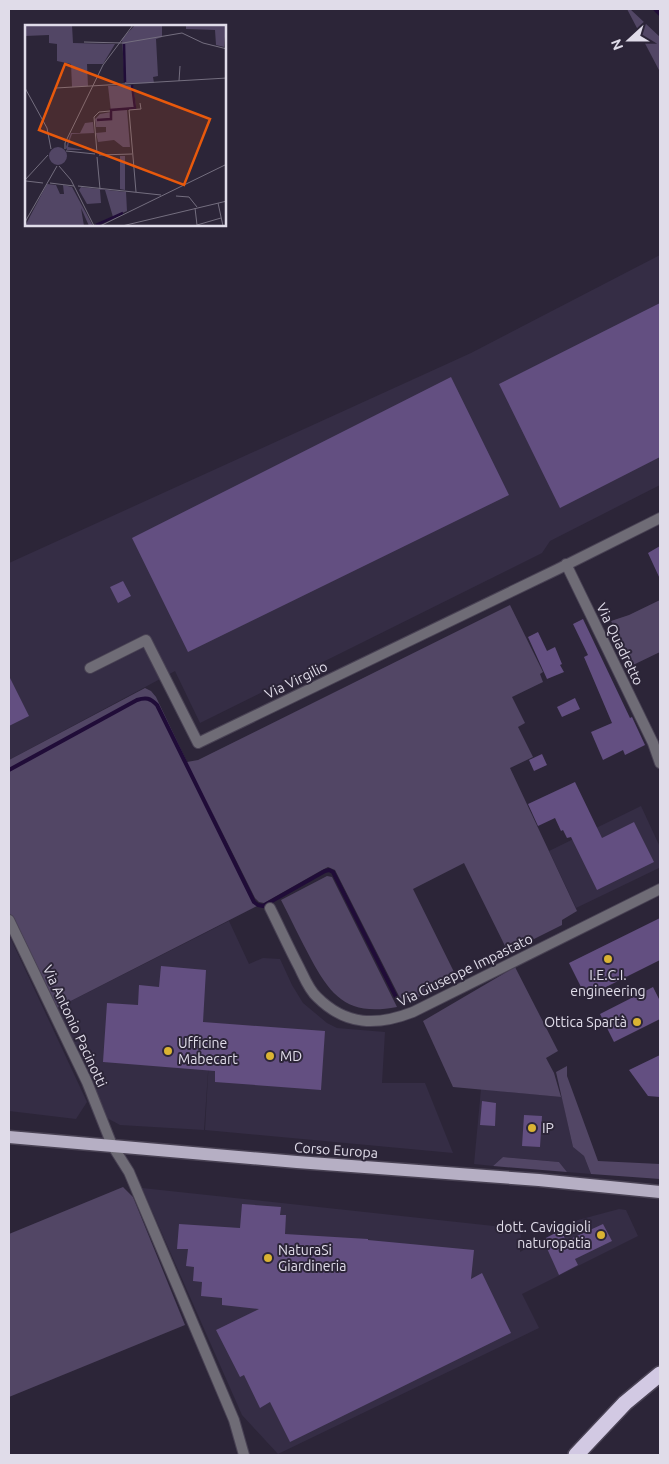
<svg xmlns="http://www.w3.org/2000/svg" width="669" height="1464" font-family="Ubuntu,sans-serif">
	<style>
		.built { fill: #352d45 }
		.green { fill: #524665 }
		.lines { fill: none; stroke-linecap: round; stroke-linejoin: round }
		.stream { stroke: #200c38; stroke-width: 4 }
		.building { fill: #634f81 }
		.street-casing { stroke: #494254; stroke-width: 12 }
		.primary-casing { stroke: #494254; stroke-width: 15 }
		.highway-casing { stroke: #494254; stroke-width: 18 }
		.street { stroke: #6f6c76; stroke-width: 10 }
		.primary { stroke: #b6afc4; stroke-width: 12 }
		.highway { stroke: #d2c9e3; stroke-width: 15 }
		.poi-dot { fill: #dab333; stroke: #2c2538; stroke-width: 2 }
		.labels { text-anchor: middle; stroke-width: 4; stroke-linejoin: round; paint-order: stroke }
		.street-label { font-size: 14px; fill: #e0dce9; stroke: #2c2538 }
		.poi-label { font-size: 14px; fill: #e0dce9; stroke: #2c2538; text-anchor: start }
		.inset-river { fill: none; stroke: #200c38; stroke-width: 2.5 }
		.inset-road { fill: none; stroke: #746e7f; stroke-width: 1 }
		.view { fill: #e8590c; fill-opacity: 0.15; stroke: #e8590c; stroke-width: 2.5 }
		.inset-edge { fill: none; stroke: #e0dce9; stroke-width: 2.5 }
	</style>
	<rect width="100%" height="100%" fill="#2c2538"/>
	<!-- built -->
	<path class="built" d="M 660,255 L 660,485 L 550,541 L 542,553 L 200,723 L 175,671 L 9,760 L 9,563 L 471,353 Z
		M 641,806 L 660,847 L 659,868 L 576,908 L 549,851 Z
		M 229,921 L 249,964 L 263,958 L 280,959 L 292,985 L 303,1003 L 327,1023 L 337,1028 L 385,1032 L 382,1083 L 425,1083 L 453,1153 L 205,1130 L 209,1058 L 204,1130 L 120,1125 L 107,1118 L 57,1008 Z
		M 9,935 L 87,1102 L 76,1119 L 9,1111 Z
		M 481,1089 L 562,1097 L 573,1147 L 584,1156 L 591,1174 L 567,1172 L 559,1162 L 503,1157 L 493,1166 L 474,1164 Z
		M 142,1188 L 521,1229 L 520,1252 L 578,1220 L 619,1209 L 626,1210 L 638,1236 L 522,1294 L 539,1328 L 278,1454 L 242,1415 Z"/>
	<!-- green -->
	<path class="green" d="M 627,9 L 630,9 L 660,37 L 660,72 Z
		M 660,600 L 660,652 L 633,665 L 611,621 L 629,615 Z
		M 510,605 L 543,672 L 540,674 L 543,682 L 512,697 L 525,723 L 518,727 L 533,757 L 510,768 L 577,911 L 562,920 L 562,925 L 508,952 L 464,863 L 413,889 L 454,972 L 437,981 L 440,987 L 403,1004 L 335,870 L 328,867 L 322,870 L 264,903 L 259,902 L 255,898 L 205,798 L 257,906 L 57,1008 L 9,912 L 9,760 L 145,688 L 151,691 L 156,697 L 187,762 L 198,760 Z
		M 327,876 L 332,877 L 397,1007 C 349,1016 332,998 311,959 C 300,939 291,919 281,900 Z
		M 515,967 L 558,1051 L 546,1058 L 554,1073 L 561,1097 L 453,1087 L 423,1021 Z
		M 567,1066 L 567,1076 L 598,1161 L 660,1164 L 660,1179 L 591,1174 L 584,1156 L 573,1147 L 556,1072 Z
		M 503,1157 L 559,1162 L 567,1172 L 493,1166 Z
		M 123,1187 L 133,1197 L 185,1325 L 9,1397 L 9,1234 Z"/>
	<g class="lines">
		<!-- stream -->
		<path class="stream" d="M 655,9 L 660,14
			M 9,770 L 137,700 C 146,697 150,698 157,705 L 254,902 L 258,905 L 263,906 L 325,871 L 329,870 L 333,872 L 397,999"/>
	</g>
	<!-- building -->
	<path class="building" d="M 660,303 L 660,457 L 560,508 L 499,384 Z
		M 451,377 L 509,495 L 188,652 L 132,538 Z
		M 660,546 L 660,579 L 648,553 Z
		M 123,581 L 131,596 L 118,603 L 110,587 Z
		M 583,619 L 630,718 L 632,717 L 645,745 L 625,755 L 623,750 L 603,760 L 591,732 L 612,723 L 584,657 L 588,655 L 573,624 Z
		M 538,632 L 547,651 L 555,647 L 562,664 L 560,665 L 564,672 L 547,679 L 528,637 Z
		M 9,676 L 29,716 L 9,726 Z
		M 575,698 L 580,709 L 562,717 L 557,707 Z
		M 542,754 L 547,765 L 534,771 L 529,760 Z
		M 575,782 L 602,838 L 634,822 L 654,862 L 597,890 L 571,837 L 567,838 L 563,830 L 561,831 L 555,818 L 538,826 L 528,804 Z
		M 660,918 L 660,960 L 586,997 L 569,963 Z
		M 161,966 L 206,970 L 203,1022 L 325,1031 L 321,1090 L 215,1082 L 215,1071 L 103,1062 L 107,1003 L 138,1005 L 139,985 L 159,987 Z
		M 653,987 L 660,1001 L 660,1019 L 614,1042 L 600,1014 Z
		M 660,1055 L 660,1097 L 648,1096 L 629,1070 Z
		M 482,1101 L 496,1103 L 495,1126 L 480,1125 Z
		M 524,1115 L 542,1116 L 540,1147 L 522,1146 Z
		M 242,1204 L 281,1207 L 280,1215 L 286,1215 L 285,1234 L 368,1239 L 368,1240 L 474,1250 L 471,1279 L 482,1273 L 511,1333 L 290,1442 L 270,1402 L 260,1408 L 244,1375 L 240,1377 L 216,1330 L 259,1309 L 222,1305 L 222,1298 L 201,1296 L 202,1282 L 193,1281 L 194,1267 L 186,1266 L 188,1249 L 177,1249 L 179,1224 L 240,1228 Z
		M 603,1224 L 612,1241 L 575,1259 L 578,1265 L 559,1275 L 545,1244 L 548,1243 L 546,1238 L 561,1230 L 566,1241 Z"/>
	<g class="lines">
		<!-- street casing -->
		<g class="street-casing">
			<path id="street" d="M 566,564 L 653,743 L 660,763
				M 90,668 L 146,640 L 198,743 L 558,569 L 660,518
				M 270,908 C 280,928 289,948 299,967 C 304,977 309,990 317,997 C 346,1026 377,1026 413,1012 L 660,889
				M 9,920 L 87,1082 L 112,1145 L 129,1172 L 234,1420 L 244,1455"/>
		</g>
		<!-- primary casing -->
		<g class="primary-casing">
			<path id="primary" d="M 9,1137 L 297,1162 L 539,1180 L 660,1192"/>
		</g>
		<!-- highway casing -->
		<g class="highway-casing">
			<path id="highway" d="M 576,1455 L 625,1403 L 660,1374"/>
		</g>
		<!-- street -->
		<use href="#street" class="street"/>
		<!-- primary -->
		<use href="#primary" class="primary"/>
		<!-- highway -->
		<use href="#highway" class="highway"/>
	</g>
	<!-- markers -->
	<g class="poi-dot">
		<circle cx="608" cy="959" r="5"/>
		<circle cx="637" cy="1022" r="5"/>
		<circle cx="168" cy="1051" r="5"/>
		<circle cx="270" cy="1056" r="5"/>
		<circle cx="532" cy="1128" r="5"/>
		<circle cx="601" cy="1235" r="5"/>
		<circle cx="268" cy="1258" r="5"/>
	</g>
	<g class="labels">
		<!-- street labels -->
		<g class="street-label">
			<text transform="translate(620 644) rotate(64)" y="5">Via Quadretto</text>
			<text transform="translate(296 680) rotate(-26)" y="5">Via Virgilio</text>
			<text transform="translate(465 970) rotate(-26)" y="5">Via Giuseppe Impastato</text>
			<text transform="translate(75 1026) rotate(65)" y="5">Via Antonio Pacinotti</text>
			<text transform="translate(336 1150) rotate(4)" y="5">Corso Europa</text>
		</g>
		<!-- poi labels -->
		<g class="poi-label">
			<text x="608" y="980" text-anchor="middle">I.E.C.I.<tspan x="608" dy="16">engineering</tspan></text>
			<text x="627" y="1027" text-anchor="end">Ottica Spartà</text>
			<text x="178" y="1048">Ufficine<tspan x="178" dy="16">Mabecart</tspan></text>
			<text x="280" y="1061">MD</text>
			<text x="542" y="1133">IP</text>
			<text x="591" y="1232" text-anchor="end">dott. Caviggioli<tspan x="591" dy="16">naturopatia</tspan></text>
			<text x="278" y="1255">NaturaSi<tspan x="278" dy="16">Giardineria</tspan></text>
		</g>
	</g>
	<!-- overview -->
	<g transform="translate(25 25)">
		<rect width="201" height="201" fill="#2c2538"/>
		<path d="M 0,0 L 47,0 L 48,18 L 90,19 L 78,39 L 62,39 L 63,61 L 47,62 L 46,39 L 32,36 L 32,19 L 24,18 L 24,10 L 0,11 ZM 110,0 L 137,0 L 137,12 L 131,14 L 133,51 L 128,52 L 129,58 L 100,59 L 97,14 ZM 201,0 L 199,22 L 191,20 L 190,5 L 161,4 L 161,1 ZM 108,60 L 111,82 L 102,85 L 105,122 L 98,122 L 89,115 L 73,117 L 71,108 L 81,107 L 81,102 L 71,102 L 70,94 L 75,89 L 86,87 L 83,61 ZM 68,97 L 69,108 L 47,109 L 44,117 L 43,122 L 59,125 L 42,125 L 41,122 L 46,108 L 55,108 L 60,98 ZM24 131a9 9 0 1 1 18 0a9 9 0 1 1-18 0ZM 95,131 L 100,131 L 100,165 L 95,164 ZM 22,159 L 31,160 L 35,169 L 39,169 L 38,160 L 47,162 L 68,201 L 64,201 L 56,183 L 59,201 L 0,201 ZM 56,162 L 101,167 L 102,186 L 88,192 L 80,165 L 75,165 L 76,178 L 62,179 L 54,165 Z" fill="#524665"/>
		<path class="inset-river" d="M 99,19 L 100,57M 72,95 L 86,94 L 86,85 L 110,83 L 107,60M 71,200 L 98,188"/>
		<path class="inset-road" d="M 59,17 L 98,18 L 157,8 L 178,18 L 202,24M 154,56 L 155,41M 0,63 L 22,103 L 26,124M 31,63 L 202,53M 40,124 L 40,118 L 78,40 L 108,0M 41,126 L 70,129M 72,128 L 69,92 L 74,87 L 85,86M 74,130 L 107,129M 72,132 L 75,164M 34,141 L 46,155 L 69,201M 0,155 L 23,130M 1,156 L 18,158M 25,158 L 49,161M 53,161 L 136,170M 111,167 L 104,85 L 116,84 L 115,78M 151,171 L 164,172 L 172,182M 193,178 L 198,201M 170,183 L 172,200M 0,197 L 32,141M 172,200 L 196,193M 75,201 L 202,139M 97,201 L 202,176"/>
		<path class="view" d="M 40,39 L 185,94 L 159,160 L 14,105 Z"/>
		<rect width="201" height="201" class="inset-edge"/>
	</g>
	<!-- border -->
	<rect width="669" height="1464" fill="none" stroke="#e0dce9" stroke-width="20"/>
	<!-- north arrow -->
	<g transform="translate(629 40) rotate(249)" stroke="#2c2538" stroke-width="4" paint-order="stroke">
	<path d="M0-4L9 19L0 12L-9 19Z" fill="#e0dce9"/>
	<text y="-8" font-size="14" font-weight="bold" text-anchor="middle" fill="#e0dce9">N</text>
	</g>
</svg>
